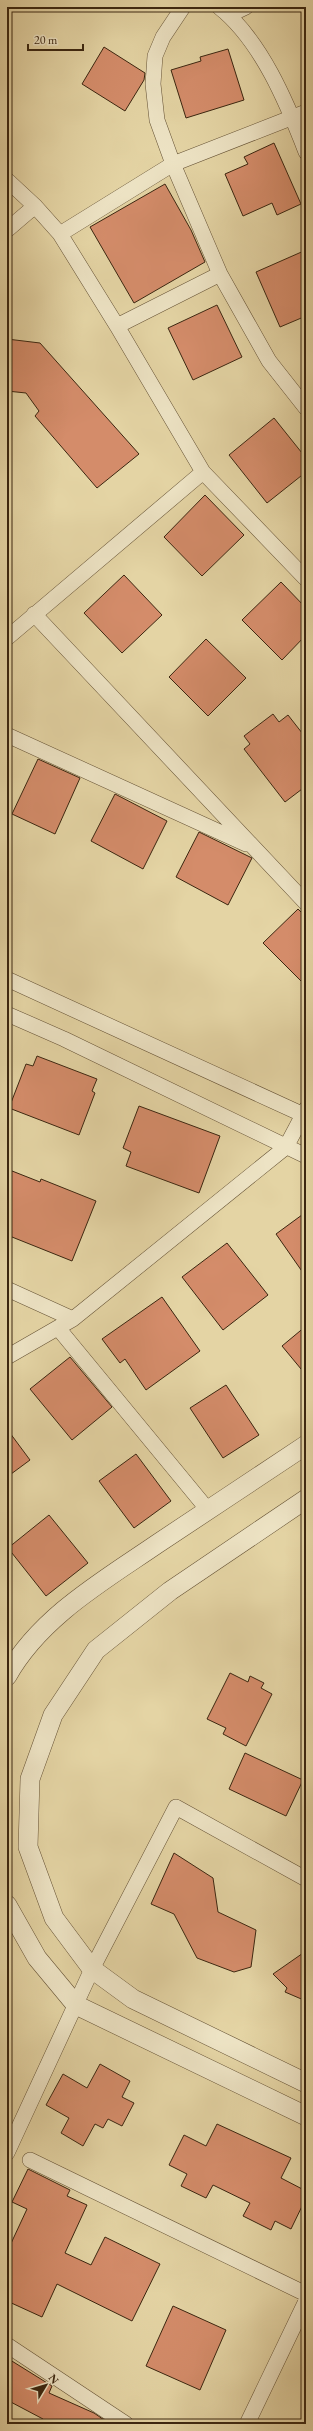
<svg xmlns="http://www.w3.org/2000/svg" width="313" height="2431" font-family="'EB Garamond',serif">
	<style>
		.building { fill: #d48c6a; stroke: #3b2610 }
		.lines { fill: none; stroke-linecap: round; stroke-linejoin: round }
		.minor-casing { stroke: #655235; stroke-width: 16 }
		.tertiary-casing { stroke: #655235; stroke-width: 20 }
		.minor { stroke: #ede3c4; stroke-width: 15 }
		.tertiary { stroke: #ede3c4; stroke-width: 19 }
	</style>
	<rect width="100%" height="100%" fill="#e4d4a4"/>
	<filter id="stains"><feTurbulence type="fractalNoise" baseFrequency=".005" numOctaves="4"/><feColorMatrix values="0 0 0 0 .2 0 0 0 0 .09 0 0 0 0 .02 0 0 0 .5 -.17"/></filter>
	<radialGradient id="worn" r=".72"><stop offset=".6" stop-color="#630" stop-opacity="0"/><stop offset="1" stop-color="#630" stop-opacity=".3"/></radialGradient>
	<!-- building -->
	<path class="building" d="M 104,47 L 145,73 L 144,80 L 125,111 L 82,84 Z
		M 228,49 L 244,100 L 186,118 L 171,70 L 201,61 L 200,57 Z
		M 274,143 L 301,204 L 277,215 L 272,203 L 243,216 L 225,174 L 248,164 L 244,157 Z
		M 165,184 L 191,230 L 205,262 L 134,303 L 90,227 Z
		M 306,250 L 306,316 L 280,327 L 256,272 Z
		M 217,305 L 242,357 L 193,380 L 168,328 Z
		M 7,339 L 40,343 L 139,454 L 97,488 L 35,416 L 39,411 L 26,393 L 7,391 Z
		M 274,418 L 306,458 L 306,472 L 267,503 L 229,455 Z
		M 205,495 L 244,535 L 202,576 L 164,537 Z
		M 124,575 L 162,615 L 122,653 L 84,613 Z
		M 281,582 L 306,608 L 306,635 L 282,660 L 242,620 Z
		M 206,639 L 246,678 L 208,716 L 169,677 Z
		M 273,714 L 279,722 L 288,715 L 306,738 L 306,786 L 285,802 L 244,749 L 250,744 L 244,736 Z
		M 38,759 L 80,778 L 55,834 L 12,814 Z
		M 115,794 L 167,821 L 143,869 L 91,841 Z
		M 199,832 L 252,858 L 228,905 L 176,877 Z
		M 298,909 L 306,917 L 306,986 L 263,943 Z
		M 37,1056 L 97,1079 L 92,1091 L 95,1093 L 79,1135 L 9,1108 L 26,1064 L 33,1066 Z
		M 139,1106 L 220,1136 L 199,1193 L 126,1166 L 131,1152 L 123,1148 Z
		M 7,1169 L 40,1182 L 41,1179 L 96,1201 L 72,1261 L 7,1235 Z
		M 306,1212 L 306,1277 L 276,1234 Z
		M 227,1243 L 268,1295 L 223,1330 L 182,1277 Z
		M 162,1297 L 200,1351 L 146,1390 L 125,1359 L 120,1363 L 102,1339 Z
		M 306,1326 L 306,1375 L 282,1346 Z
		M 70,1357 L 112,1407 L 72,1440 L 30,1389 Z
		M 226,1385 L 259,1435 L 223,1458 L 190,1408 Z
		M 7,1429 L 30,1460 L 7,1477 Z
		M 136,1454 L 171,1501 L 134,1528 L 99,1481 Z
		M 49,1515 L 88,1563 L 46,1596 L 8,1548 Z
		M 230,1673 L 248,1682 L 250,1676 L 264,1683 L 261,1688 L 272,1694 L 246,1746 L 223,1734 L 226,1728 L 207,1719 Z
		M 245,1753 L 303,1780 L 286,1816 L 229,1789 Z
		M 174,1853 L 213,1878 L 218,1912 L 256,1930 L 251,1967 L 234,1972 L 197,1958 L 174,1914 L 151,1904 Z
		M 306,1951 L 306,2001 L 285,1992 L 287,1988 L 273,1974 Z
		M 100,2064 L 130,2081 L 122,2097 L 134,2103 L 122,2126 L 108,2119 L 103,2128 L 95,2124 L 83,2146 L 61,2133 L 69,2118 L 46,2105 L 63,2074 L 87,2088 Z
		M 217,2124 L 291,2158 L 281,2178 L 306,2191 L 306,2198 L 291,2229 L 275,2221 L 271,2230 L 243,2216 L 250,2203 L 213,2185 L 206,2198 L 181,2186 L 187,2174 L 169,2165 L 184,2135 L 206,2146 Z
		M 28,2169 L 70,2190 L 67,2196 L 87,2205 L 65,2253 L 91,2265 L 105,2237 L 160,2264 L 132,2321 L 57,2284 L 42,2317 L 7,2301 L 7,2252 L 27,2209 L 12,2202 Z
		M 173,2306 L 226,2330 L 200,2390 L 146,2366 Z
		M 7,2358 L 52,2386 L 49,2393 L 94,2413 L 110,2424 L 40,2424 L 43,2419 L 7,2400 Z"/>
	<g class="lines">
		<!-- minor casing -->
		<g class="minor-casing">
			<path id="minor" d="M 183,7 L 163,37 L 155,56 L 153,84 L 157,120 L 173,164 L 220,274 L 269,361 L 306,408
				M 219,7 C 261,40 287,103 306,152
				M 229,15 L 246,7
				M 7,180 L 35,206 L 60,234 L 117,326 L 203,472 L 306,579
				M 7,230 L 35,206
				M 60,234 L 173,164 L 306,112
				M 117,326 L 220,274
				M 34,614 L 306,903
				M 7,638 L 203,472
				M 7,735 L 246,844
				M 7,979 L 306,1116
				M 7,1014 L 64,1039 L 306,1156
				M 7,1289 L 73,1319
				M 58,1328 L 208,1510
				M 7,1357 L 73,1319 L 286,1147 L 306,1109
				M 7,2153 L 92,1969 L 176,1807 L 306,1879
				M 30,2160 L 306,2294
				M 7,2345 L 126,2424
				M 247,2424 L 306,2301"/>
		</g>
		<!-- tertiary casing -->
		<g class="tertiary-casing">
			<path id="tertiary" d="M 306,1499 L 170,1591 L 96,1650 L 53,1715 L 30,1779 L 28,1847 L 54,1918 L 92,1969 L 133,1999 L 306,2083
				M 7,1676 C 40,1617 103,1581 157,1544 C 207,1511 256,1478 306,1445
				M 7,1905 L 37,1958 L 76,2005 L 306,2116"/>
		</g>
		<!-- minor -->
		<use href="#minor" class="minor"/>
		<!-- tertiary -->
		<use href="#tertiary" class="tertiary"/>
	</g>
	<!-- margin -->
	<rect width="313" height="2431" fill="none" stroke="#e4d4a4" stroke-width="24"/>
	<rect x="8" y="8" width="297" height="2415" fill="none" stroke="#3b2610" stroke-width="2"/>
	<rect x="12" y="12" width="289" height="2407" fill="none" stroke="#3b2610"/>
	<!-- north arrow -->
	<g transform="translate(46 2385) rotate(52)" stroke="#ede3c4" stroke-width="3" paint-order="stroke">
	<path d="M0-3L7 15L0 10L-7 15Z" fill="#3b2610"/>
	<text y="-6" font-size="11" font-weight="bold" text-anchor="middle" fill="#3b2610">N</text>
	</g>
	<!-- scale -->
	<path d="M28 44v6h55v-6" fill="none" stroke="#3b2610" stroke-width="2"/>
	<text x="34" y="44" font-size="12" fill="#3b2610" stroke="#ede3c4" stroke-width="3" paint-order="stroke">20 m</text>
	<rect width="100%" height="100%" filter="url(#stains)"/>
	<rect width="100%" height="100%" fill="url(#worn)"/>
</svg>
